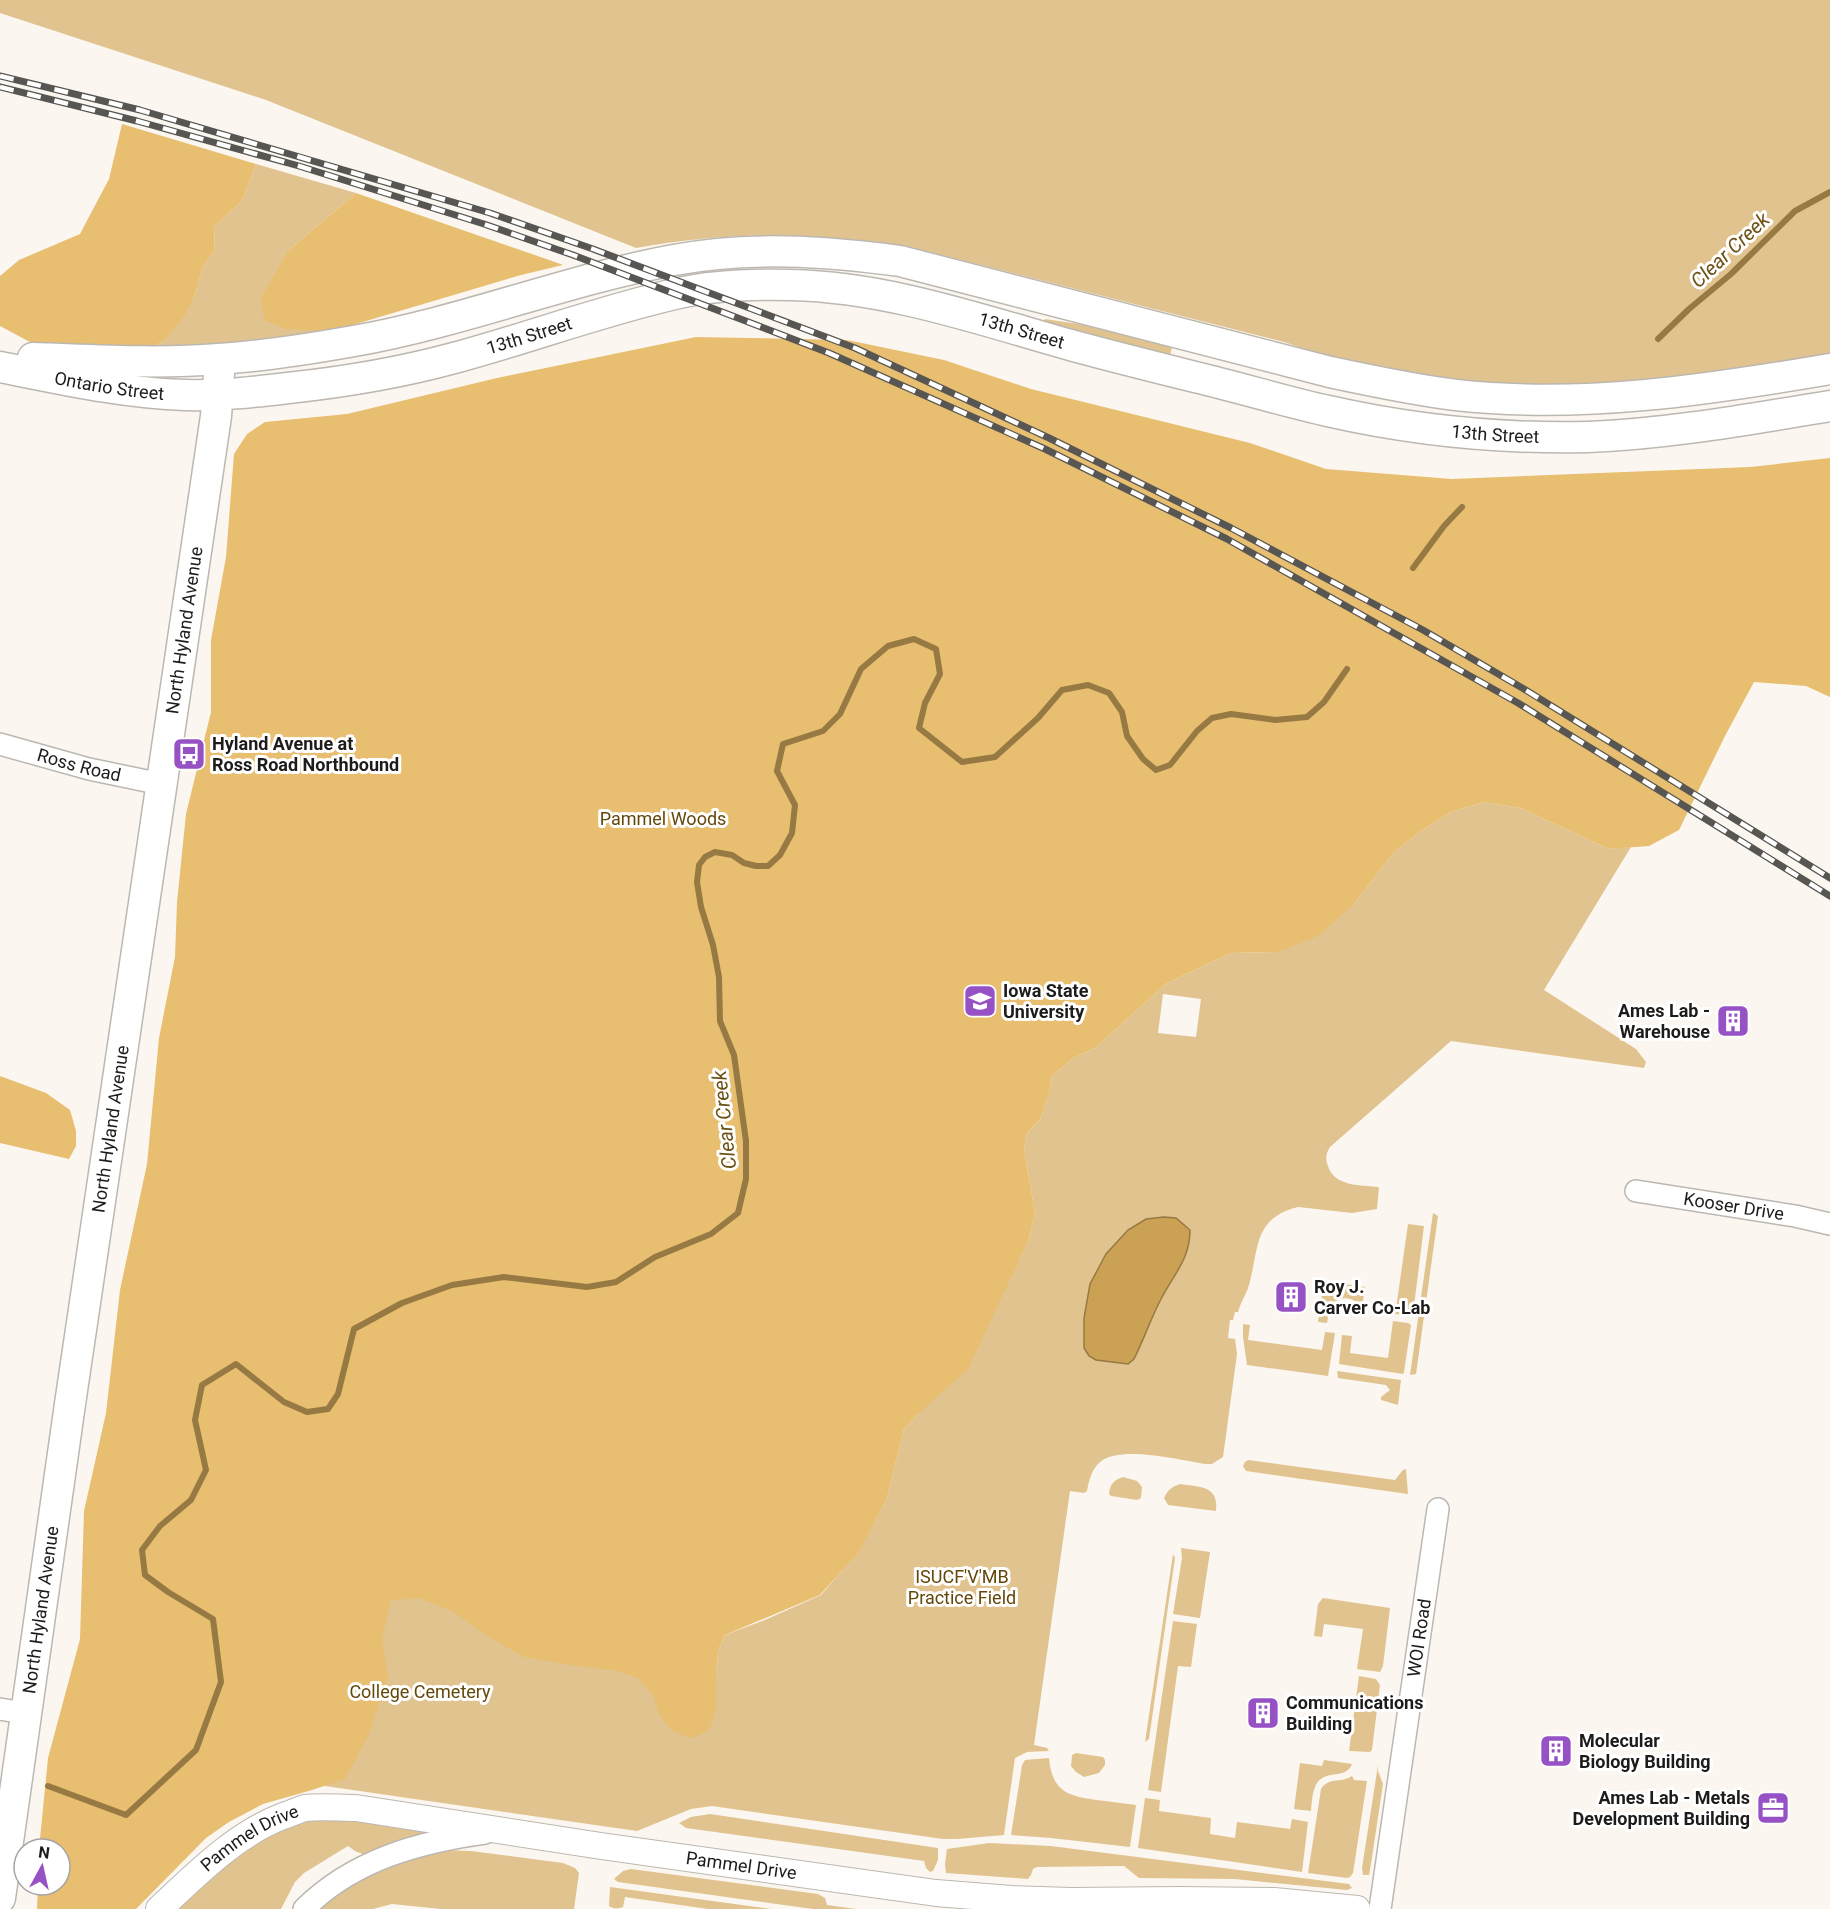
<svg xmlns="http://www.w3.org/2000/svg" width="1830" height="1909" font-family="Roboto,sans-serif">
	<style>
		.green { fill: #e1c38f; fill-rule: evenodd }
		.forest { fill: #e8be70 }
		.water { fill: #cba154; stroke: #977943; stroke-width: 1.5 }
		.lines { fill: none; stroke-linecap: round; stroke-linejoin: round }
		.stream { stroke: #977943; stroke-width: 6 }
		.minor-casing { stroke: #bcb8b1; stroke-width: 24 }
		.tertiary-casing { stroke: #bcb8b1; stroke-width: 28 }
		.secondary-casing { stroke: #bcb8b1; stroke-width: 33 }
		.minor { stroke: #fff; stroke-width: 21 }
		.tertiary { stroke: #fff; stroke-width: 26 }
		.secondary { stroke: #fff; stroke-width: 30 }
		.rail-casing { stroke: #585652; stroke-width: 7 }
		.rail { stroke: #fff; stroke-width: 4.5; stroke-dasharray: 14; stroke-linecap: butt }
		.labels { text-anchor: middle; stroke-width: 6; stroke-linejoin: round; paint-order: stroke }
		.street-label { font-size: 18px; fill: #1e1c1a; stroke: #fff }
		.poi-label { font-size: 18px; font-weight: bold; fill: #1e1c1a; stroke: #fff; text-anchor: start }
		.park-label { font-size: 18px; fill: #644809; stroke: #fff }
		.water-label { font-size: 20px; font-style: italic; fill: #6d5116; stroke: #fff }
	</style>
	<rect width="100%" height="100%" fill="#fbf7f0"/>
	<!-- green -->
	<path class="green" d="M 0,0 L 1830,0 L 1830,357 L 1783,365 L 1587,386 L 1466,384 L 1354,366 L 1284,342 L 910,247 C 816,232 729,231 636,248 L 266,100 L 0,13 Z
		M 256,164 L 356,193 L 288,251 L 329,332 L 281,339 L 152,348 L 165,340 L 194,297 L 203,267 L 214,251 L 215,226 L 242,201 Z
		M 1045,319 L 1105,328 L 1173,344 L 1169,359 L 1078,335 L 1044,322 Z
		M 1484,802 L 1520,808 L 1609,849 L 1631,847 L 1544,990 L 1636,1049 L 1646,1062 L 1644,1068 L 1451,1041 L 1330,1147 C 1326,1153 1325,1159 1328,1166 C 1334,1187 1362,1185 1379,1187 L 1377,1209 L 1352,1213 L 1298,1207 C 1254,1218 1259,1247 1250,1281 C 1248,1292 1241,1301 1238,1312 L 1235,1312 L 1233,1320 L 1230,1320 L 1228,1338 L 1235,1339 L 1237,1354 L 1223,1457 L 1212,1464 L 1205,1464 C 1179,1460 1121,1445 1100,1462 C 1092,1469 1089,1480 1087,1491 L 1084,1493 L 1070,1491 L 1034,1745 L 1047,1748 L 1049,1751 L 1027,1752 L 1015,1758 L 1004,1835 L 957,1839 L 943,1839 L 712,1806 L 691,1809 L 637,1831 L 311,1784 L 399,1560 L 716,1675 L 718,1651 L 725,1635 L 767,1619 L 821,1595 L 859,1551 L 887,1498 L 904,1429 L 917,1415 L 1004,1290 L 1029,1239 L 1035,1213 L 1024,1148 L 1027,1133 L 1040,1120 L 1049,1094 L 1052,1076 L 1073,1058 L 1095,1048 L 1167,983 L 1231,953 L 1277,952 L 1354,904 L 1394,852 L 1421,831 L 1451,812 ZM 1163,994 L 1201,999 L 1196,1037 L 1158,1033 Z
		M 1433,1213 L 1438,1216 L 1416,1374 L 1410,1375 Z
		M 1408,1224 L 1424,1226 L 1413,1314 L 1409,1316 L 1388,1313 L 1389,1309 L 1396,1309 Z
		M 1324,1281 L 1365,1287 L 1362,1307 C 1352,1296 1340,1295 1330,1306 L 1327,1323 L 1318,1322 Z
		M 1393,1321 L 1408,1323 L 1411,1325 L 1404,1372 L 1403,1374 L 1339,1364 L 1342,1335 L 1352,1336 L 1350,1353 L 1388,1358 Z
		M 1243,1324 L 1250,1325 L 1248,1340 L 1322,1350 L 1325,1332 L 1335,1333 L 1328,1376 L 1247,1365 L 1243,1337 Z
		M 1337,1371 L 1401,1380 L 1398,1405 L 1381,1400 L 1381,1397 L 1390,1390 L 1386,1385 L 1338,1378 Z
		M 1248,1460 L 1395,1480 L 1403,1470 L 1406,1469 L 1408,1494 L 1246,1471 L 1243,1466 L 1245,1462 Z
		M 1123,1477 L 1137,1481 L 1142,1487 L 1141,1498 L 1137,1500 L 1111,1496 L 1109,1494 C 1110,1484 1114,1480 1123,1477 Z
		M 1180,1484 C 1199,1487 1219,1485 1216,1511 L 1168,1505 L 1164,1498 C 1168,1490 1171,1487 1180,1484 Z
		M 1181,1548 L 1210,1552 L 1200,1618 L 1173,1614 L 1182,1558 Z
		M 1173,1554 L 1175,1558 L 1149,1739 L 1145,1742 Z
		M 1323,1598 L 1390,1608 L 1383,1666 L 1380,1672 L 1357,1669 L 1363,1629 L 1324,1624 L 1322,1637 L 1314,1636 L 1318,1604 Z
		M 1173,1621 L 1197,1624 L 1191,1667 L 1178,1666 L 1161,1792 L 1148,1790 Z
		M 1359,1676 L 1376,1679 L 1380,1685 L 1372,1750 L 1370,1752 L 1349,1751 Z
		M 1076,1753 L 1103,1757 L 1105,1760 L 1105,1765 L 1099,1773 L 1084,1777 L 1076,1772 L 1071,1766 L 1072,1755 Z
		M 1049,1758 C 1052,1791 1067,1796 1097,1800 C 1110,1802 1123,1803 1136,1805 L 1130,1847 L 1051,1838 L 1011,1835 L 1022,1765 L 1025,1760 Z
		M 1324,1760 L 1352,1764 C 1346,1780 1327,1769 1317,1783 C 1312,1791 1312,1802 1311,1811 L 1294,1809 L 1300,1763 L 1322,1766 Z
		M 1378,1765 L 1378,1771 L 1383,1784 L 1371,1864 L 1369,1875 L 1363,1875 L 1362,1868 Z
		M 1352,1776 L 1354,1780 L 1367,1781 L 1353,1873 L 1350,1877 L 1347,1878 L 1308,1873 L 1321,1789 C 1330,1776 1340,1784 1352,1776 Z
		M 1145,1798 L 1160,1800 L 1159,1811 L 1211,1818 L 1210,1834 L 1235,1838 L 1237,1822 L 1290,1829 L 1292,1819 L 1308,1822 L 1302,1872 L 1138,1848 Z
		M 710,1814 L 938,1848 L 938,1860 L 933,1871 L 930,1872 L 926,1868 L 924,1861 L 686,1828 L 679,1823 L 691,1817 Z
		M 329,1817 L 437,1831 L 365,1855 L 355,1851 L 348,1846 L 304,1873 L 295,1882 L 281,1909 L 179,1909 C 224,1864 264,1827 329,1817 Z
		M 989,1843 L 1051,1846 L 1349,1884 L 1352,1888 L 1347,1890 L 1235,1879 L 1139,1878 L 1124,1866 L 1037,1867 L 1033,1869 L 1031,1875 L 1028,1879 L 946,1873 L 945,1864 L 947,1849 Z
		M 443,1850 L 471,1851 L 563,1863 L 575,1868 L 579,1873 L 574,1909 L 441,1909 L 392,1904 L 373,1909 L 316,1909 L 333,1894 L 392,1861 Z
		M 631,1869 L 818,1894 L 825,1898 L 827,1905 L 856,1909 L 813,1909 L 618,1882 L 614,1879 L 623,1871 Z
		M 610,1887 L 771,1909 L 708,1909 L 625,1897 L 623,1907 C 618,1909 613,1909 609,1906 Z"/>
	<!-- forest -->
	<path class="forest" d="M 122,124 L 256,164 L 242,201 L 215,226 L 214,251 L 203,267 L 194,297 L 185,315 L 165,340 L 152,348 L 30,342 L 0,326 L 0,276 L 19,260 L 80,234 L 109,179 Z
		M 356,193 L 552,261 L 563,265 L 521,275 L 329,332 L 286,329 L 264,320 L 261,298 L 288,251 Z
		M 696,337 L 847,340 L 944,360 L 1031,389 L 1250,443 L 1326,469 L 1452,479 L 1750,467 L 1830,458 L 1830,697 L 1806,686 L 1754,682 L 1725,736 L 1679,830 L 1649,846 L 1609,849 L 1520,808 L 1484,802 L 1451,812 L 1421,831 L 1394,852 L 1354,904 L 1318,936 L 1277,952 L 1231,953 L 1167,983 L 1095,1048 L 1073,1058 L 1052,1076 L 1049,1094 L 1040,1120 L 1027,1133 L 1024,1148 L 1035,1213 L 1029,1239 L 968,1369 L 917,1415 L 904,1429 L 887,1498 L 859,1552 L 820,1595 L 725,1635 L 718,1651 L 716,1675 L 716,1708 L 710,1728 L 702,1734 L 690,1738 L 671,1730 L 660,1716 L 653,1695 L 638,1678 L 614,1670 L 577,1666 L 524,1657 L 484,1634 L 454,1612 L 419,1598 L 391,1600 L 382,1639 L 388,1676 L 370,1732 L 345,1779 L 312,1790 L 263,1804 L 229,1822 L 206,1838 L 136,1909 L 37,1909 L 38,1885 L 60,1885 L 60,1849 L 39,1849 L 48,1758 L 80,1639 L 84,1511 L 106,1413 L 120,1290 L 147,1164 L 159,1038 L 175,957 L 177,902 L 186,814 L 211,712 L 211,640 L 226,557 L 234,454 L 247,434 L 265,422 L 347,414 L 497,378 Z
		M 0,1076 L 46,1093 L 70,1110 L 76,1131 L 76,1146 L 69,1159 L 0,1143 Z"/>
	<!-- water -->
	<path class="water" d="M 1164,1217 L 1176,1218 L 1190,1230 C 1190,1259 1174,1274 1161,1299 C 1151,1318 1144,1339 1134,1359 L 1128,1364 L 1096,1360 L 1089,1356 L 1084,1348 L 1084,1318 L 1090,1284 L 1106,1254 L 1128,1230 L 1146,1219 Z"/>
	<g class="lines">
		<!-- stream -->
		<path class="stream" d="M 1658,339 L 1689,309 L 1731,274 L 1795,211 L 1830,192
			M 1413,568 L 1444,526 L 1462,507
			M 48,1786 L 126,1815 L 196,1750 L 221,1682 L 213,1619 L 168,1592 L 145,1575 L 142,1550 L 160,1526 L 191,1500 L 206,1470 L 195,1420 L 202,1385 L 236,1364 L 284,1402 L 307,1412 L 328,1409 L 338,1394 L 354,1329 L 402,1303 L 452,1285 L 504,1277 L 587,1287 L 616,1282 L 655,1257 L 711,1234 L 738,1213 L 746,1179 L 746,1141 L 734,1055 L 720,1021 L 719,977 L 713,945 L 701,907 L 697,882 L 699,865 L 705,857 L 715,852 L 732,855 L 744,863 L 756,866 L 768,866 L 780,855 L 792,833 L 795,805 L 777,771 L 783,744 L 823,731 L 840,714 L 861,669 L 888,646 L 914,639 L 936,649 L 940,674 L 925,703 L 919,728 L 962,762 L 995,757 L 1038,718 L 1062,690 L 1088,685 L 1109,693 L 1122,712 L 1127,736 L 1143,759 L 1156,770 L 1170,765 L 1197,731 L 1212,718 L 1231,714 L 1275,720 L 1307,717 L 1324,702 L 1347,669"/>
		<!-- minor casing -->
		<g class="minor-casing">
			<g id="minor">
				<path id="s1" d="M 0,744 L 89,769 L 161,784"/>
				<path id="s2" d="M 1636,1191 L 1795,1216 L 1830,1224"/>
				<path d="M 0,1709 L 25,1713"/>
				<path d="M 304,1909 C 353,1860 419,1842 485,1833"/>
				<path id="s3" d="M 1380,1909 L 1438,1509"/>
			</g>
		</g>
		<!-- tertiary casing -->
		<g class="tertiary-casing">
			<g id="tertiary">
				<path id="s4" d="M 159,1909 C 197,1874 234,1835 283,1816 C 290,1814 298,1810 305,1808 C 321,1806 339,1808 356,1808 L 601,1846 L 936,1893 L 1011,1899 L 1071,1901 L 1180,1900 L 1274,1901 L 1357,1909"/>
			</g>
		</g>
		<!-- secondary casing -->
		<g class="secondary-casing">
			<g id="secondary">
				<path d="M 33,358 C 95,360 157,364 219,359 C 264,356 309,349 354,341 C 462,322 566,280 674,260 C 749,246 825,251 900,261 L 1330,372 C 1372,381 1414,390 1456,395 C 1581,409 1707,390 1830,369"/>
				<path id="s5" d="M 0,367 C 61,379 123,393 185,395 C 219,396 254,392 288,388 C 344,382 399,373 454,358 C 529,338 603,310 679,293 C 715,285 754,284 791,285 C 888,287 981,320 1074,346 C 1122,359 1171,371 1219,383 C 1255,392 1291,403 1328,411 C 1412,430 1502,439 1588,437 C 1669,434 1750,419 1830,406"/>
				<path id="s6" d="M 0,1898 L 70,1404 L 216,416 L 219,374"/>
			</g>
		</g>
		<!-- minor -->
		<use href="#minor" class="minor"/>
		<!-- tertiary -->
		<use href="#tertiary" class="tertiary"/>
		<!-- secondary -->
		<use href="#secondary" class="secondary"/>
		<!-- rail casing -->
		<g class="rail-casing">
			<path id="rail" d="M 0,76 L 140,110 L 490,213 L 593,249 L 855,348 L 1049,438 L 1231,528 L 1423,630 L 1524,689 L 1830,878
				M 0,87 L 137,121 L 299,166 L 484,224 L 573,255 L 829,353 L 1045,449 L 1227,539 L 1518,703 L 1830,896"/>
		</g>
		<!-- rail -->
		<use href="#rail" class="rail"/>
	</g>
	<!-- icons -->
	<defs>
		<g id="bus-square" transform="scale(1.725)"><rect x="-9" y="-9" width="18" height="18" rx="4" fill="#9651c5" stroke="#fff"/><path d="M-5-6H5V4H4V6H2V4H-2V6H-4V4H-5ZM-3.5-4V0h7V-4ZM-3.5 1.2v1.5H-2V1.2ZM2 1.2v1.5H3.5V1.2Z" fill="#fff"/></g>
		<g id="university-square" transform="scale(1.725)"><rect x="-9" y="-9" width="18" height="18" rx="4" fill="#9651c5" stroke="#fff"/><path d="M0-5L7-2L0 1L-7-2ZM-4 1L0 2.5L4 1V4Q0 6-4 4Z" fill="#fff"/></g>
		<g id="building-square" transform="scale(1.725)"><rect x="-9" y="-9" width="18" height="18" rx="4" fill="#9651c5" stroke="#fff"/><path d="M-4-6H4V6H1V3H-1V6H-4ZM-2.5-4.3h1.7v1.8h-1.7ZM.8-4.3h1.7v1.8H.8ZM-2.5-1h1.7V.8h-1.7ZM.8-1h1.7V.8H.8Z" fill="#fff"/></g>
		<g id="office-square" transform="scale(1.725)"><rect x="-9" y="-9" width="18" height="18" rx="4" fill="#9651c5" stroke="#fff"/><path d="M-6-3h4V-5.5h4V-3h4V5H-6ZM-1-4.5V-3h2v-1.5ZM-6 0V1H6V0Z" fill="#fff"/></g>
	</defs>
	<g fill-rule="evenodd">
		<use href="#bus-square" x="189" y="754"/>
		<use href="#university-square" x="980" y="1001"/>
		<use href="#building-square" x="1733" y="1021"/>
		<use href="#building-square" x="1291" y="1297"/>
		<use href="#building-square" x="1263" y="1713"/>
		<use href="#building-square" x="1556" y="1751"/>
		<use href="#office-square" x="1773" y="1808"/>
	</g>
	<g class="labels">
		<!-- street labels -->
		<g class="street-label">
			<text dy="6" stroke="none"><textPath href="#s5" startOffset="1042">13th Street</textPath></text>
			<text dy="6" stroke="none"><textPath href="#s5" startOffset="538">13th Street</textPath></text>
			<text dy="6" stroke="none"><textPath href="#s5" startOffset="111">Ontario Street</textPath></text>
			<text dy="6" stroke="none"><textPath href="#s5" startOffset="1528">13th Street</textPath></text>
			<text dy="6" stroke="none"><textPath href="#s6" startOffset="1281">North Hyland Avenue</textPath></text>
			<text dy="6" stroke="none"><textPath href="#s1" startOffset="82">Ross Road</textPath></text>
			<text dy="6" stroke="none"><textPath href="#s6" startOffset="777">North Hyland Avenue</textPath></text>
			<text dy="6" stroke="none"><textPath href="#s2" startOffset="99">Kooser Drive</textPath></text>
			<text dy="6" stroke="none"><textPath href="#s6" startOffset="291">North Hyland Avenue</textPath></text>
			<text dy="6" stroke="none"><textPath href="#s3" startOffset="274">WOI Road</textPath></text>
			<text dy="6" stroke="none"><textPath href="#s4" startOffset="116">Pammel Drive</textPath></text>
			<text dy="6" stroke="none"><textPath href="#s4" startOffset="620">Pammel Drive</textPath></text>
		</g>
		<!-- poi labels -->
		<g class="poi-label">
			<text x="212" y="750">Hyland Avenue at<tspan x="212" dy="21">Ross Road Northbound</tspan></text>
			<text x="1003" y="997">Iowa State<tspan x="1003" dy="21">University</tspan></text>
			<text x="1710" y="1017" text-anchor="end">Ames Lab -<tspan x="1710" dy="21">Warehouse</tspan></text>
			<text x="1314" y="1293">Roy J.<tspan x="1314" dy="21">Carver Co-Lab</tspan></text>
			<text x="1286" y="1709">Communications<tspan x="1286" dy="21">Building</tspan></text>
			<text x="1579" y="1747">Molecular<tspan x="1579" dy="21">Biology Building</tspan></text>
			<text x="1750" y="1804" text-anchor="end">Ames Lab - Metals<tspan x="1750" dy="21">Development Building</tspan></text>
		</g>
		<!-- park labels -->
		<g class="park-label">
			<text x="663" y="825">Pammel Woods</text>
			<text x="962" y="1583">ISUCF'V'MB<tspan x="962" dy="21">Practice Field</tspan></text>
			<text x="420" y="1698">College Cemetery</text>
		</g>
		<!-- water labels -->
		<g class="water-label">
			<text transform="translate(1730 250) rotate(-43)" y="7">Clear Creek</text>
			<text transform="translate(724 1120) rotate(-96)" y="7">Clear Creek</text>
		</g>
	</g>
	<!-- north arrow -->
	<g transform="translate(42 1867) rotate(8)"><circle r="28" fill="#ffffff" stroke="#a5a4a3" stroke-width="1.5"/>
	<path d="M0-4.5L10 22L0 15L-10 22Z" fill="#9651c5"/>
	<text y="-9" font-size="16" font-weight="bold" text-anchor="middle" fill="#1e1c1a">N</text>
	</g>
</svg>
